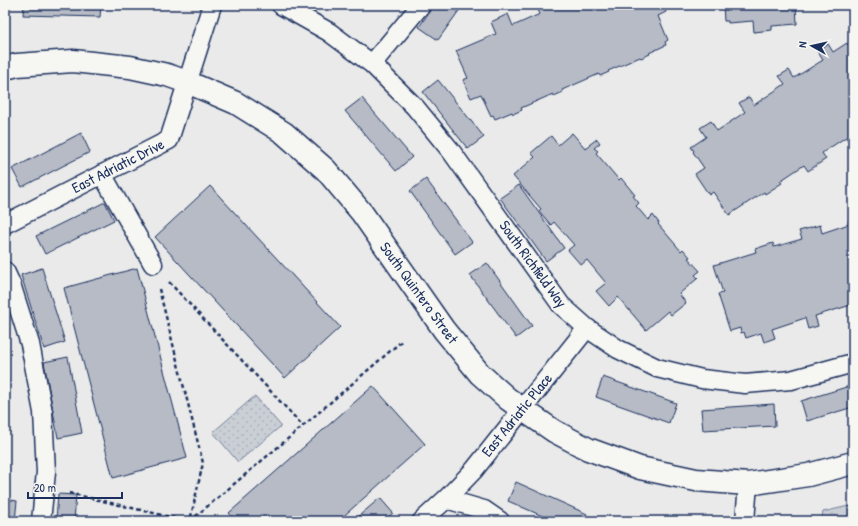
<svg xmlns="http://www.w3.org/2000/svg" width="858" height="526" font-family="'Patrick Hand',sans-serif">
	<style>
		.grass { fill: url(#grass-tufts); stroke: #727e9a }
		.park { fill: url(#park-dots); stroke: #727e9a }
		.building { fill: #b6bbc6; stroke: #1b2f5e }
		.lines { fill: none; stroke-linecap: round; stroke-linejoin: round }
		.lane-casing { stroke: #1b2f5e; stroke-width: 21 }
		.secondary-casing { stroke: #1b2f5e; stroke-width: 25 }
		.path { stroke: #1b2f5e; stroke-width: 2.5; stroke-dasharray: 4 3; stroke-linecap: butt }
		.lane { stroke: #f6f6f2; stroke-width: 18 }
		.secondary { stroke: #f6f6f2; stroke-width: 22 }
		.labels { text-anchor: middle; stroke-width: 3.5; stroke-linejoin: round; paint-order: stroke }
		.street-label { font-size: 15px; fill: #1b2f5e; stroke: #f6f6f2 }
	</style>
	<defs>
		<pattern id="grass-tufts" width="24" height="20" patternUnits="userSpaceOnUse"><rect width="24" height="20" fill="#caced5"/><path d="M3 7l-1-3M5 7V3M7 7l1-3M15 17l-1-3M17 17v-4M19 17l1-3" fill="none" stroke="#adb1b9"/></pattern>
		<pattern id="park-dots" width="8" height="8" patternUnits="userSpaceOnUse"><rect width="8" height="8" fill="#caced5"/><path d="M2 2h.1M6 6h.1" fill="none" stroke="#adb1b9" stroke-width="1.8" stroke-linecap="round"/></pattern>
	</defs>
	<rect width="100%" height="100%" fill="#e9eae9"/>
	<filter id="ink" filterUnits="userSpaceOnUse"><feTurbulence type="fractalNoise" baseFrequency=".025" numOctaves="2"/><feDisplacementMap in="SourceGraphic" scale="8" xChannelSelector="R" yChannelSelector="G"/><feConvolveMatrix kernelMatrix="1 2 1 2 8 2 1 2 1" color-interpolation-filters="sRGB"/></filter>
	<g filter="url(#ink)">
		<!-- grass -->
		<path class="grass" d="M 853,505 L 853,521 L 821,521 L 823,512 Z"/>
		<!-- park -->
		<path class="park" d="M 255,396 L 281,426 L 238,462 L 213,432 Z"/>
		<!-- building -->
		<path class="building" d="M 24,5 L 101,5 L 100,17 L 23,15 Z
			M 434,5 L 463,5 L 438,40 L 419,27 Z
			M 544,5 L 559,5 L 559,6 L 561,5 L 664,5 L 666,12 L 658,16 L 668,40 L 665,42 L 666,45 L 649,53 L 650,54 L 641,58 L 640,57 L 608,71 L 609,72 L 600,76 L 599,74 L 562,90 L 563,92 L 554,96 L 553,94 L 521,108 L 522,110 L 513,114 L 512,112 L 495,119 L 493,115 L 491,116 L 481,94 L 471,98 L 463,80 L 468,78 L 456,51 L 496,34 L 491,22 L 508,14 L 513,26 L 540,14 L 537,8 Z
			M 723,5 L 796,5 L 797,24 L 772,26 L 772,30 L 754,32 L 753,21 L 728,23 L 728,21 L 724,21 Z
			M 847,43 L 849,46 L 851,45 L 853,47 L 853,146 L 852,147 L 846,137 L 822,153 L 826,159 L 808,171 L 804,165 L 780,181 L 782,183 L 765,194 L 764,192 L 729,215 L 713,192 L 709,195 L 695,174 L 704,168 L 693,152 L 694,151 L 691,147 L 706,137 L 700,128 L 711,121 L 717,131 L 745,112 L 739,103 L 749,97 L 754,105 L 785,84 L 779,76 L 789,70 L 794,78 L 823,60 L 817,51 L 828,44 L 833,52 Z
			M 438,80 L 484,137 L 468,149 L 423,92 Z
			M 362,98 L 412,157 L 396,171 L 345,111 Z
			M 81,133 L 90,152 L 22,187 L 12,169 Z
			M 572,133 L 586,149 L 590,146 L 589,145 L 597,139 L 600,143 L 594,148 L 598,151 L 596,153 L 619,180 L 621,178 L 635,195 L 633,196 L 639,203 L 636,206 L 648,220 L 653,215 L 659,223 L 658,224 L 681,251 L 683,249 L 690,257 L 688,258 L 700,271 L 695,275 L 698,278 L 679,294 L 686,303 L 671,315 L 668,311 L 646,330 L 618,297 L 609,306 L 596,291 L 606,283 L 587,260 L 581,265 L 568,250 L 574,245 L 554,222 L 551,225 L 539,211 L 541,209 L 513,176 L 535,157 L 531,153 L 551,136 L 558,145 Z
			M 426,179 L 472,242 L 455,254 L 410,191 Z
			M 519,185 L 564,248 L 546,261 L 500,198 Z
			M 210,186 L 340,327 L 285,378 L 155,237 Z
			M 105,202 L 114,220 L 45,254 L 36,236 Z
			M 853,220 L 853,310 L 851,305 L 815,316 L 818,326 L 808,329 L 805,318 L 772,329 L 775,338 L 764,342 L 761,333 L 746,338 L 744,332 L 741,333 L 740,328 L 730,331 L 718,294 L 723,293 L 714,265 L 756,252 L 755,249 L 773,243 L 774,247 L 802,239 L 799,231 L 820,225 L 822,233 L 849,224 L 848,221 Z
			M 487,263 L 532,326 L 516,338 L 470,275 Z
			M 42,268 L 65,342 L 44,349 L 21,275 Z
			M 137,268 L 187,458 L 113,478 L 64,288 Z
			M 68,357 L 82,433 L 58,438 L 44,362 Z
			M 5,369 L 8,381 L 5,382 Z
			M 603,377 L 676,403 L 669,423 L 596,397 Z
			M 853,385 L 853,407 L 807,421 L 801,401 Z
			M 373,386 L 425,444 L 338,521 L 236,521 L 229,513 Z
			M 774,404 L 775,426 L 703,430 L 701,409 Z
			M 516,482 L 587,514 L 584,521 L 554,521 L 508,501 Z
			M 58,494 L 76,495 L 74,521 L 56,521 Z
			M 380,498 L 393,513 L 384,521 L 353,521 Z
			M 5,499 L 17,501 L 15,521 L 5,521 Z
			M 90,516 L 116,521 L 89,521 Z"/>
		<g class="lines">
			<!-- lane casing -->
			<g class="lane-casing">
				<path id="lane" d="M 281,5 L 329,32 L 372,64 L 415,107 L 451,151 L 561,305 L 587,328 L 618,349 L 657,368 L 702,379 L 745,384 L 791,380 L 853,363
					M 372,64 L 421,5
					M 102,174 L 153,264
					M 5,224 L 169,140 L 212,5
					M 5,271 L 11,284 L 30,344 L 43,412 L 46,472 L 41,521
					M 446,499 L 484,510 L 500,521
					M 422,521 L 446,499 L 474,470 L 587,328
					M 745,521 L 748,484"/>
			</g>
			<!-- secondary casing -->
			<g class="secondary-casing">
				<path id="secondary" d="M 5,68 L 17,65 L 73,61 L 130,67 L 167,75 L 187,82 L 236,103 L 284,133 L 326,170 L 362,213 L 444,330 L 480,374 L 508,399 L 522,409 L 554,431 L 588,449 L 640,468 L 696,480 L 748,484 L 808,475 L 853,463"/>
			</g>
			<!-- path -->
			<path class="path" d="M 169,282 L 303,426
				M 159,289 L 203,463 L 190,521
				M 69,493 L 187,521
				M 190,521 L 303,426 L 403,340"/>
			<!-- lane -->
			<use href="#lane" class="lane"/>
			<!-- secondary -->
			<use href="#secondary" class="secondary"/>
		</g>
	</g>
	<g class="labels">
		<!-- street labels -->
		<g class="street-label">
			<text transform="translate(118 166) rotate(-27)" y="5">East Adriatic Drive</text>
			<text transform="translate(533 264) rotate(54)" y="5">South Richfield Way</text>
			<text transform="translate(419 293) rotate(54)" y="5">South Quintero Street</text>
			<text transform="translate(517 415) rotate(-51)" y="5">East Adriatic Place</text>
		</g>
	</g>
	<!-- margin -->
	<rect width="858" height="526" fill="none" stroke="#f6f6f2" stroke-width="20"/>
	<rect x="10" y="10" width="838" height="506" fill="none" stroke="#1b2f5e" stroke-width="1.5" filter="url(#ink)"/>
	<!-- north arrow -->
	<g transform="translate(812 46) rotate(278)" stroke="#f6f6f2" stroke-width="3" paint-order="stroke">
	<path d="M0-3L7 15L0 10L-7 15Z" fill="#1b2f5e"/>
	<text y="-6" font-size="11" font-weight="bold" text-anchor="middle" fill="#1b2f5e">N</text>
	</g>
	<!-- scale -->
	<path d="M28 492v6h94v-6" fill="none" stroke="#1b2f5e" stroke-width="2"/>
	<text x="34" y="492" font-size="12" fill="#1b2f5e" stroke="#f6f6f2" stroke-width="3" paint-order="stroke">20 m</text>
</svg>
